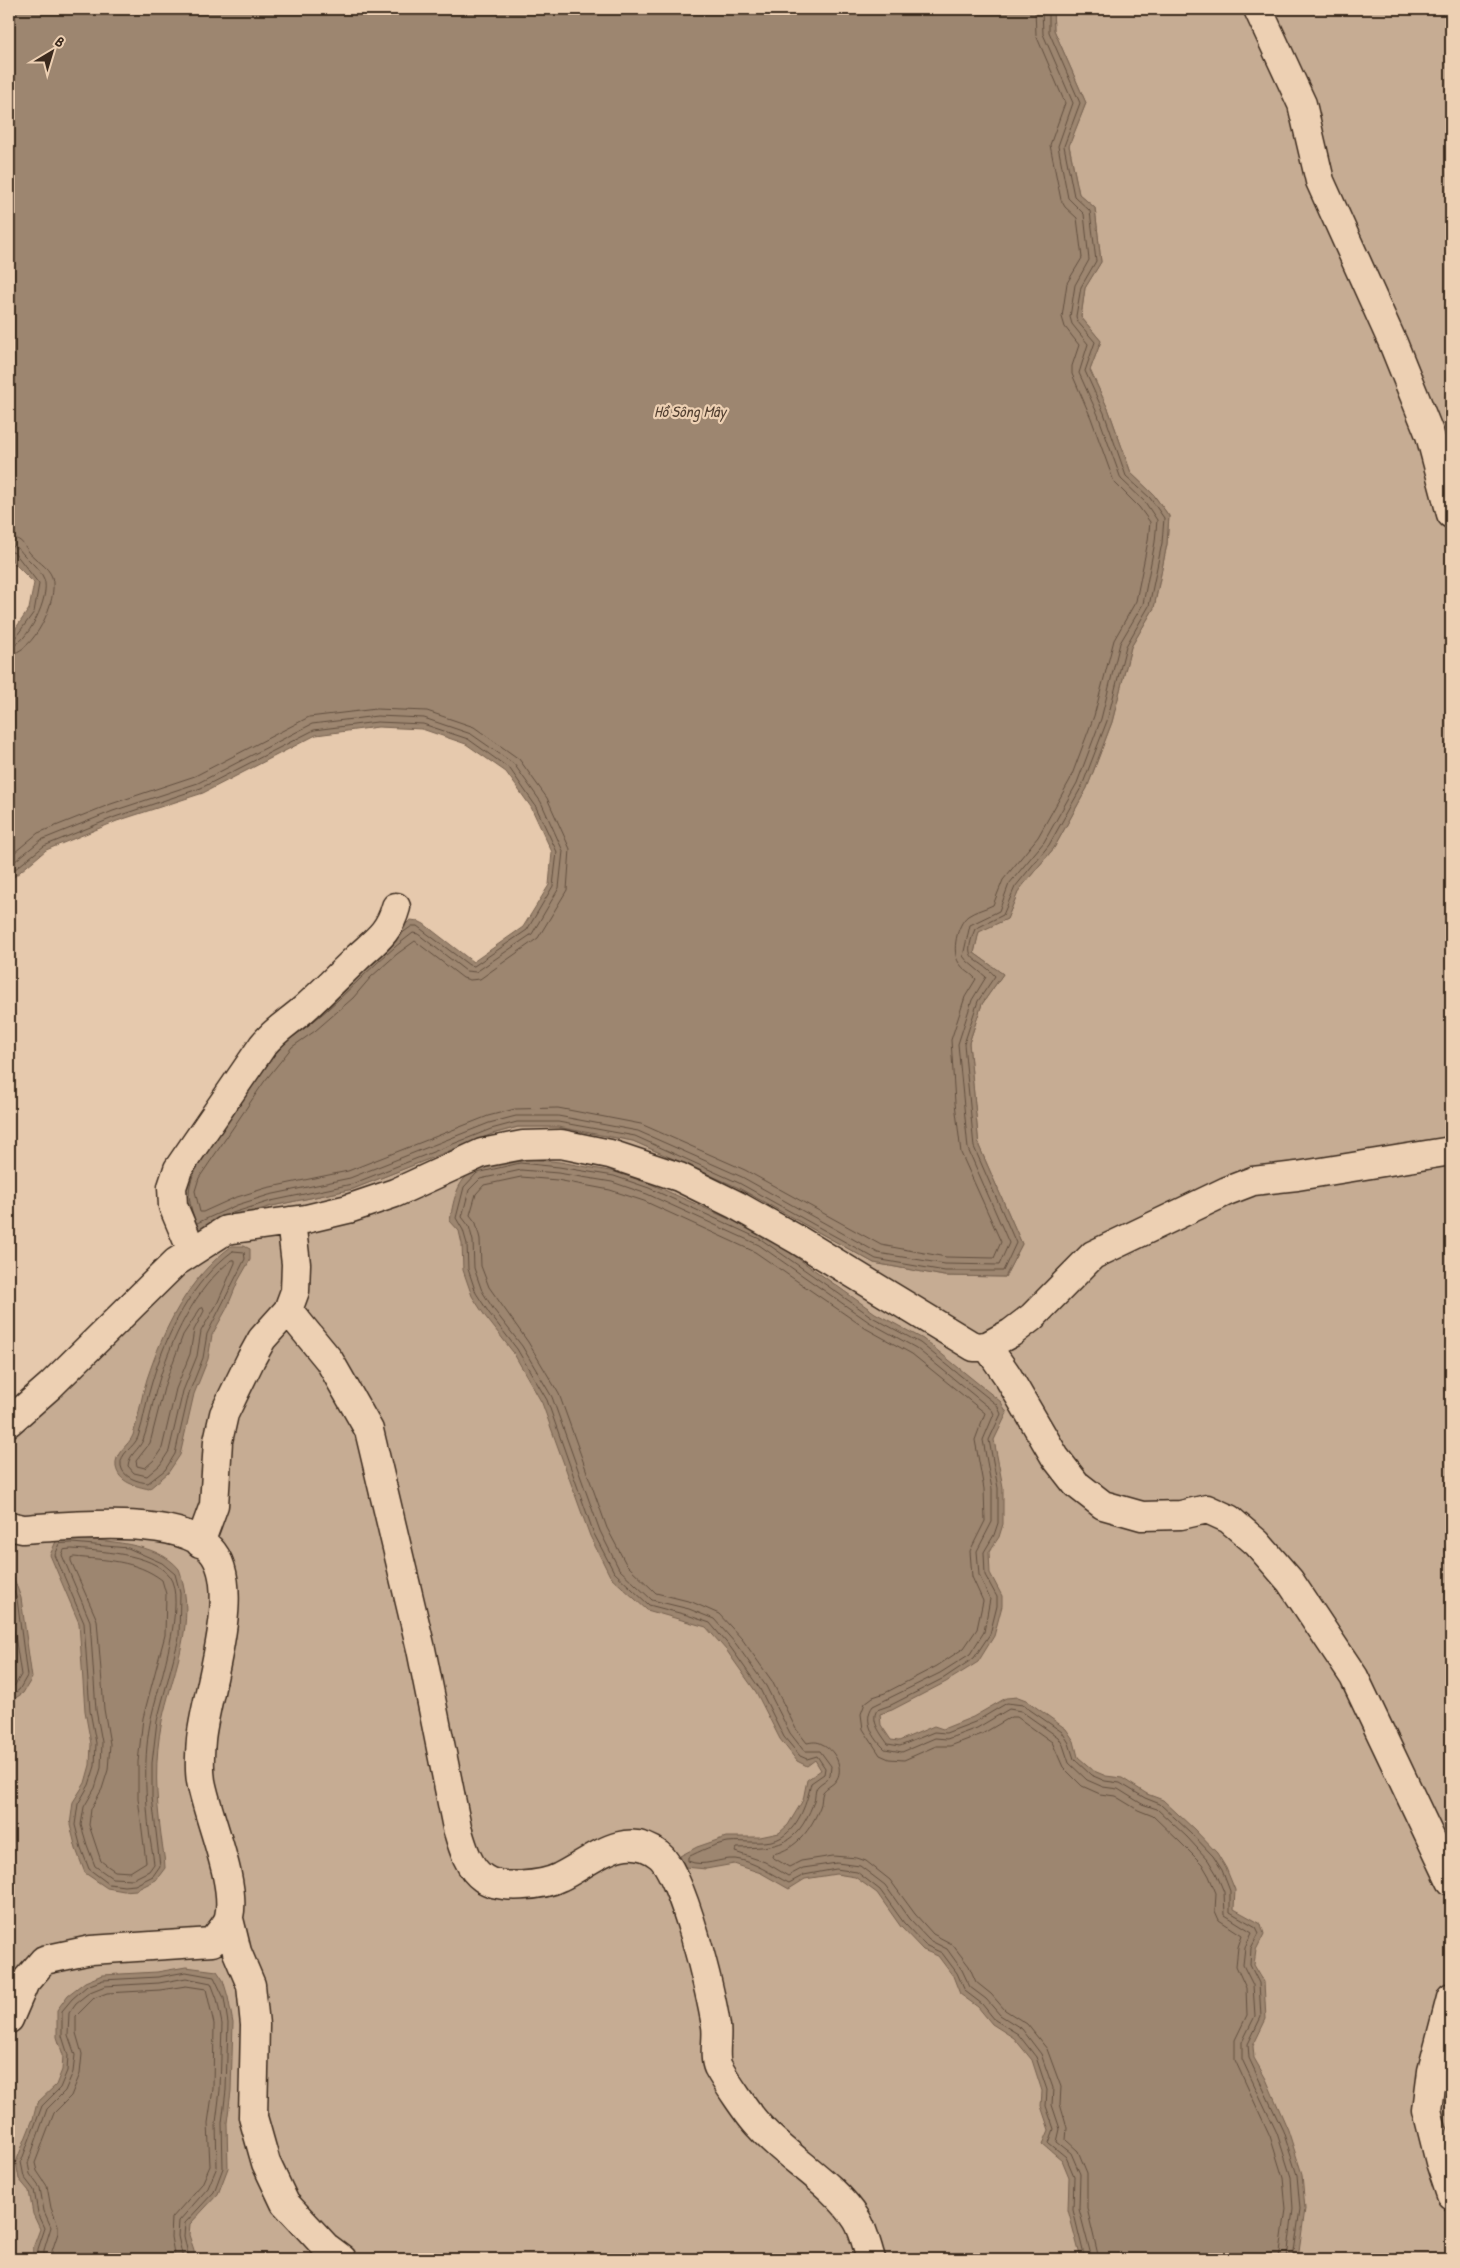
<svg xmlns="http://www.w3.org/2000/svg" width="1460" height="2268" font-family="'Patrick Hand',sans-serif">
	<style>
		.green { fill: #c6ac93; stroke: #806b58 }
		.water { fill: #9d8670; stroke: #76614f }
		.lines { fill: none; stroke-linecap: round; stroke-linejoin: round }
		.shore { stroke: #624f3f; stroke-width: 1 }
		.minor-casing { stroke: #3b2a1e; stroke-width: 31 }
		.minor { stroke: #edd0b3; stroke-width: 28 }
		.labels { text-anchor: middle; stroke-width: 4.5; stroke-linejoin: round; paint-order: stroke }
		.water-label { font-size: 16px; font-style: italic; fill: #544132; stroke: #edd0b3 }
	</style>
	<rect width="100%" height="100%" fill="#e6c9ad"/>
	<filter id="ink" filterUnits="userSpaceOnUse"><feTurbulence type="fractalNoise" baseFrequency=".02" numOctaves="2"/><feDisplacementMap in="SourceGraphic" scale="10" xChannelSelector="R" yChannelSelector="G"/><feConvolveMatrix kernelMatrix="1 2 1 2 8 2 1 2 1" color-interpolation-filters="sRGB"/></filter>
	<g filter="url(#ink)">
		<!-- green -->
		<path class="green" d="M 1053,9 L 1451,9 L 1451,2259 L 9,2259 L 9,1432 L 241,1215 L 272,1206 L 353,1189 L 492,1134 L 518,1127 L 558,1127 L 633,1141 L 737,1187 L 874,1263 L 944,1276 L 1005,1277 L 1022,1244 L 979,1146 L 969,1043 L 982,1004 L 1003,974 L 974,953 L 979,931 L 1007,919 L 1019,890 L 1054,848 L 1087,788 L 1112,722 L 1131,647 L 1154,608 L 1167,544 L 1169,516 L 1153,494 L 1131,473 L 1109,411 L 1090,370 L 1101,341 L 1081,317 L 1085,288 L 1101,262 L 1095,208 L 1079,194 L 1069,145 L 1086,103 L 1054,30 Z"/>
		<!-- water -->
		<path class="water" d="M 9,9 L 1053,9 L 1054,30 L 1086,103 L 1069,146 L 1079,194 L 1095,208 L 1101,262 L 1085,288 L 1081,317 L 1101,341 L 1090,370 L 1109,411 L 1131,473 L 1153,494 L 1169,516 L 1167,544 L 1154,608 L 1131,647 L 1112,722 L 1087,788 L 1054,848 L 1019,890 L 1007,919 L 979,932 L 974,953 L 1003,974 L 982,1004 L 969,1043 L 979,1146 L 1022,1244 L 1005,1277 L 944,1276 L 874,1263 L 737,1187 L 633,1141 L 558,1127 L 518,1127 L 492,1134 L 353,1189 L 272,1206 L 241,1215 L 192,1242 L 176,1188 L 249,1071 L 385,939 L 411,920 L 418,921 L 424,924 L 473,962 L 523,927 L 549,885 L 552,852 L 531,807 L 506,772 L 466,744 L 422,729 L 378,727 L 316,735 L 203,793 L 117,821 L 46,850 L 9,881 L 9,638 L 29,609 L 34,583 L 13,562 L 9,551 Z
			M 520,1158 L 560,1162 L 615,1172 L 651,1184 L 765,1235 L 875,1313 L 923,1339 L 1001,1402 L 1007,1413 L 994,1440 L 1003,1487 L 1003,1524 L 999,1537 L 989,1552 L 990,1573 L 1002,1596 L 1002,1606 L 994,1636 L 978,1662 L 946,1682 L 892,1710 L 880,1714 L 881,1725 L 891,1740 L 899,1741 L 934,1726 L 943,1729 L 973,1717 L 1006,1698 L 1018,1697 L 1026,1700 L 1066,1729 L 1074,1741 L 1078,1757 L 1094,1771 L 1106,1776 L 1122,1778 L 1147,1794 L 1163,1800 L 1194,1829 L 1217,1853 L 1226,1868 L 1235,1890 L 1234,1909 L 1261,1924 L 1264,1934 L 1256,1950 L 1254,1965 L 1264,1982 L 1266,2019 L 1253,2046 L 1254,2058 L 1266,2079 L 1288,2130 L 1302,2174 L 1305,2209 L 1298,2259 L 1081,2259 L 1068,2210 L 1069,2177 L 1062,2160 L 1043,2144 L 1049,2130 L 1041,2106 L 1042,2091 L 1032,2060 L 1014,2038 L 992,2024 L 978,2007 L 960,1994 L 953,1976 L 938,1956 L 923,1950 L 901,1927 L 877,1893 L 855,1877 L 836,1874 L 805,1879 L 789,1889 L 761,1873 L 734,1864 L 706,1869 L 685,1867 L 680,1856 L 697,1847 L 726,1837 L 760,1837 L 779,1833 L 788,1825 L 803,1800 L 807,1780 L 821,1770 L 815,1760 L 807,1766 L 797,1761 L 780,1739 L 756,1692 L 727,1651 L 706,1627 L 647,1610 L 610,1576 L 590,1536 L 542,1403 L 513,1352 L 485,1316 L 472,1296 L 463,1270 L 462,1244 L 459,1231 L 450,1221 C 458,1167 472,1169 520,1158 Z
			M 232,1246 L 244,1246 L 250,1249 L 250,1260 L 238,1281 L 227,1308 L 212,1335 L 208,1359 L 194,1394 L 180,1455 L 168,1473 L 149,1489 C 136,1486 119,1483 116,1467 C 114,1452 129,1446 133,1435 C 139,1417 141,1397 147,1379 C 164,1328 188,1278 232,1246 Z
			M 72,1538 C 103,1541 158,1542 179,1569 C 181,1573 182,1580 183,1584 C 194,1629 171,1678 162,1721 C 154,1759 156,1797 161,1835 C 162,1846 165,1857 165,1868 L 156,1880 L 136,1890 L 124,1891 L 107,1888 L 85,1873 L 76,1849 L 70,1825 L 73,1802 L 85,1783 L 90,1765 L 91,1744 L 85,1711 L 79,1623 L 50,1555 L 57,1539 Z
			M 9,1565 L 21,1598 L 32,1678 L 23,1693 L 11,1701 L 9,1701 Z
			M 186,1967 L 217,1971 L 223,1980 L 228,1997 L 233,2023 L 231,2091 L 227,2123 L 228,2168 L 218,2194 L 190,2224 L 189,2235 L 194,2250 L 194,2259 L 33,2259 L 33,2248 L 40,2229 L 33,2214 L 29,2191 L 19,2179 L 16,2162 L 33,2119 L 37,2103 L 56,2085 L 62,2070 L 63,2055 L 57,2037 L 57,2010 L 68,1995 L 85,1982 L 102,1975 L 157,1972 Z"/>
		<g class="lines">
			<!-- shore -->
			<path class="shore" d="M 9,537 C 20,538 23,543 29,552 C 36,561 48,566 52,577 C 59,600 33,654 9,654
				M 9,545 L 19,549 C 26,559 40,568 44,579 C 51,596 27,646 9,647
				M 9,551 L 15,553 L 39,584 L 34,612 L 15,638 L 9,641
				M 9,857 L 38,833 L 111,804 L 195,776 L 309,717 L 376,709 L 427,711 L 474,727 L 519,759 L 547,798 L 570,849 L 567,890 L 538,938 L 480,979 L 470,980 L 463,978 L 415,941 L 397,954 L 371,977 L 353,998 L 315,1031 L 292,1047 L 264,1082 L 199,1178 L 195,1191 L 200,1212 L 203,1212 L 234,1198 L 266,1188 L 348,1171 L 488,1116 L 515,1109 L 558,1108 L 641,1124 L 745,1170 L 881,1245 L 946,1257 L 994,1258 L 1001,1242 L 961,1153 L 955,1103 L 951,1040 L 965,997 L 976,979 C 971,973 963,970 959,963 C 951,952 957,924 968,916 C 975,911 985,909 993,905 L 1003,880 L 1038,837 L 1070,780 L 1094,716 L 1114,640 L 1136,601 L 1148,541 L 1150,522 L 1139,507 L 1114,482 L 1091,418 L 1072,374 L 1072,366 L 1079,345 L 1065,327 L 1062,317 L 1067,283 L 1082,258 L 1077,218 L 1065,207 L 1061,200 L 1050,145 L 1065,103 L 1036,35 L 1035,9
				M 9,866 L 41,840 L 113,811 L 198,783 L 312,724 L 377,716 L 424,718 L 471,734 L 514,764 L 541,802 L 563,851 L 559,888 L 532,934 L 476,972 L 466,971 L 418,934 L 413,933 C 370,964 338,1006 294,1036
				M 9,874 L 44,846 L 115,817 L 201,788 L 314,730 L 377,722 L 423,724 L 468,739 L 510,769 L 535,805 L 557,852 L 553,886 L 527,930 L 474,966 L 469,965 L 417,926 L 412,926 L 401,934
				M 229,1214 L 271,1201 L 352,1184 L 491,1129 L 517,1122 L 558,1122 L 635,1136 L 739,1183 L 876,1259 L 945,1271 L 1003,1271 L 1016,1243 L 974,1147 L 964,1044 L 978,1001 L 995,976 C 977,955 961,964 975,929 L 1003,915 L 1015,887 L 1049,845 L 1082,786 L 1107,721 L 1126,646 L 1149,606 L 1162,543 L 1164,518 L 1150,498 L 1126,476 L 1104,413 L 1085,371 L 1095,342 L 1077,321 L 1076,316 L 1081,287 L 1096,261 L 1090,211 L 1074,196 L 1064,146 L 1080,103 L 1049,32 L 1049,9
				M 194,1217 C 187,1198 187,1184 198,1166
				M 197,1223 L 237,1205 L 269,1195 L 350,1178 L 489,1123 L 516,1116 L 558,1116 L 638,1131 L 742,1177 L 878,1253 L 945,1264 L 999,1265 L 1009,1243 L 968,1149 L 958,1044 L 972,1000 L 986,977 L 967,961 L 963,956 L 970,925 L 999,911 L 1009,884 L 1044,842 L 1077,783 L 1101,719 L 1120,643 L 1143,604 L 1155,542 L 1157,520 L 1145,502 L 1121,479 L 1098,415 L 1079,373 L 1088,344 L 1072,324 L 1070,317 L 1075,285 L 1089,260 L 1084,214 L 1068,198 L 1058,146 L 1073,103 L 1043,34 L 1042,9
				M 233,1251 L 244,1252 L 245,1259 L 207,1334 L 203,1358 L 189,1393 L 175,1454 L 165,1470 L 148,1483 C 139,1482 123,1478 121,1466 C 119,1453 134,1448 138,1437 C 144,1420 146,1400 152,1382 C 166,1334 192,1281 233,1251 Z
				M 232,1260 L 235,1260 L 235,1263 L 217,1304 L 201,1331 L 197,1356 L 183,1391 L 169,1451 L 160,1465 L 147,1476 L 134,1473 L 128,1466 C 129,1454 139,1450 143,1440 C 150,1422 152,1402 158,1384 C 170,1342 196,1286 232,1260 Z
				M 203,1308 L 204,1311 L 194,1330 L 190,1354 L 176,1389 L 162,1448 L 154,1460 L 145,1468 L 137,1466 L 136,1461 L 150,1443 L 165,1384 L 183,1335 L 200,1309 Z
				M 72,1543 L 128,1548 L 162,1563 L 175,1574 L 180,1593 L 179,1638 L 157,1721 L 152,1763 L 152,1797 L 160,1866 L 153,1876 L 135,1885 L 124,1886 L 109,1884 L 89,1869 L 81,1848 L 75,1825 L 78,1804 L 89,1785 L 95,1766 L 96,1743 L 90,1711 L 84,1623 L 55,1555 L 60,1544 Z
				M 72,1549 C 98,1551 152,1553 169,1576 C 187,1599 160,1682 153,1710 C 143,1749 145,1790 149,1830 C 150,1842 153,1853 154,1864 L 149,1871 L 133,1879 L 112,1878 L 95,1866 L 87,1845 L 81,1825 L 84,1807 L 95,1788 L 101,1768 L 102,1742 L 96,1710 L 90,1621 L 62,1555 L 64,1550 Z
				M 74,1557 C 105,1560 136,1560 162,1580 L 166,1594 L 165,1635 L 143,1718 L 138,1762 L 138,1798 L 146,1862 L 130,1872 L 115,1871 L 109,1867 L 101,1861 L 89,1825 L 91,1809 L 102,1789 L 108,1770 L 110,1744 L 104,1709 L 97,1620 L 71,1561 L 71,1558 Z
				M 9,1579 L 17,1599 L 27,1676 L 19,1690 L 9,1696
				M 9,1596 L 21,1675 L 15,1685 L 9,1689
				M 38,2259 L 38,2249 L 45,2228 L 38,2213 L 34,2190 L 24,2177 L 21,2162 L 42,2106 L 60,2088 L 67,2071 L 68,2055 L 62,2036 L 62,2011 L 72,1999 L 87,1986 L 103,1980 L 158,1977 L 186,1972 L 214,1977 L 224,1998 L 228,2023 L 226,2090 L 222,2123 L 223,2168 L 214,2192 L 185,2223 L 184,2236 L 189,2259
				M 44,2259 L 44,2250 L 51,2227 L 44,2211 L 40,2188 L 30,2174 L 28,2163 L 47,2109 L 65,2091 L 73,2072 L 75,2055 L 68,2035 L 69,2013 L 76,2003 L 90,1992 L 105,1986 L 159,1983 L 186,1978 L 211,1983 L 217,1999 L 222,2024 L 220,2090 L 216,2123 L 217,2167 L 208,2188 L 179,2221 L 178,2236 L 183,2259
				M 52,2259 L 52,2251 L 58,2233 L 58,2225 L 51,2208 L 47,2186 L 37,2171 L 35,2163 L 54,2113 L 71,2096 L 80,2074 L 82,2054 L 76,2033 L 76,2016 L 94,1998 L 107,1993 L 160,1990 L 186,1986 L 206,1989 L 214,2024 L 213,2089 L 208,2123 L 210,2166 L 202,2184 L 172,2218 L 171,2237 L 175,2259
				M 1085,2259 L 1073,2210 L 1074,2176 L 1066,2157 L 1049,2143 L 1054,2129 L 1046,2106 L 1047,2090 L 1036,2057 L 1018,2034 L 995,2020 L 982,2004 L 965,1991 L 957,1973 L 942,1953 L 925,1945 L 904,1923 L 880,1890 L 857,1872 L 836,1869 L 804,1875 L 789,1883 C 772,1875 754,1861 735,1859 C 719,1858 704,1868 688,1861 L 688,1857 C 700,1851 715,1844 728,1842 C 744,1840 768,1846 782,1837 C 800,1825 807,1802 811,1783 L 824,1774 L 825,1768 L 817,1756 L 807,1759 L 800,1756 L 784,1737 L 760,1689 L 731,1648 L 710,1623 L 687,1615 L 649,1605 L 614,1572 L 594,1534 L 547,1400 L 517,1349 L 489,1313 L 476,1293 L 468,1269 L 467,1244 L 463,1230 L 456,1218 L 464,1187 L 477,1173 L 520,1163 L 559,1167 L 614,1176 L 649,1188 L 762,1240 L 872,1317 L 920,1343 L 997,1405 L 1001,1414 L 989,1440 L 998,1488 L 998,1523 L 994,1535 L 984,1552 L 985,1575 L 997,1597 L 997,1606 L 990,1634 L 974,1658 L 944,1678 L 891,1705 L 877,1710 C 870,1721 881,1734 888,1744 L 900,1746 L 934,1732 L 946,1733 L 975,1722 L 1007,1703 L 1023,1705 L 1062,1732 L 1069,1743 L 1074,1759 L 1091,1775 L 1105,1781 L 1120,1783 L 1145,1798 L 1160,1804 L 1191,1833 L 1213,1856 L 1222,1870 L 1230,1891 L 1230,1912 L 1256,1927 L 1259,1933 L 1251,1948 L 1250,1965 L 1259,1983 L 1261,2017 L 1248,2044 L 1249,2058 L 1283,2131 L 1297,2175 L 1300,2209 L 1293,2259
				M 1092,2259 L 1079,2209 L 1080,2174 L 1071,2153 L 1057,2142 L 1060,2129 L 1052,2105 L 1053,2088 L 1041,2054 L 1022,2029 L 1000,2015 L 986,1999 L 970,1987 L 962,1970 L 947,1949 L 929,1940 L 909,1919 L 885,1885 L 860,1866 L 837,1863 L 803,1868 L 788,1876 L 765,1862 L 735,1852 L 737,1848 C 778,1847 796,1847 813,1804 C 816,1799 814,1790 818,1786 C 822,1782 827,1780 830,1776 L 831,1766 L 820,1751 L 804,1751 L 790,1733 L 766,1686 L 736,1644 L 714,1619 L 689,1609 L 652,1600 L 619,1569 L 600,1531 L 552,1397 L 522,1346 L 494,1310 L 482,1291 L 474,1268 L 473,1241 L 469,1226 L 462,1217 L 469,1190 L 480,1179 L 521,1170 L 558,1173 L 612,1182 L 647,1194 L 759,1245 L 869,1322 L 916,1348 L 992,1410 L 994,1414 L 983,1440 L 992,1489 L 992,1522 L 977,1551 L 979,1575 L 990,1599 L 984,1632 L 970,1654 L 940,1673 L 873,1706 C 862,1720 874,1739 885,1749 L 902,1752 L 935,1738 L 947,1739 L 977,1728 L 1009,1709 L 1021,1711 L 1058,1737 L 1063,1745 L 1069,1763 L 1087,1780 L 1103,1787 L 1118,1789 L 1142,1804 L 1157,1809 L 1187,1837 L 1208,1860 L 1216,1873 L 1224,1892 L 1225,1915 L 1252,1932 L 1245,1947 L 1243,1965 L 1253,1985 L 1255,2016 L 1242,2042 L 1242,2059 L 1277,2133 L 1291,2177 L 1293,2209 L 1287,2259
				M 1099,2259 L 1087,2208 L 1087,2173 L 1078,2151 L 1066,2140 L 1067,2128 L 1060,2104 L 1061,2087 L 1047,2049 L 1027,2024 L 1005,2010 L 991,1994 L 976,1982 L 969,1966 L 952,1944 L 933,1934 L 915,1914 L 890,1880 L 866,1861 L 857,1858 L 833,1856 L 801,1861 L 789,1867 L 772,1857 L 773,1854 C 797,1849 811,1829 820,1807 C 822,1803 821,1797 823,1792 C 826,1787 834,1785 837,1779 C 844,1767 834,1749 822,1744 C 817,1741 812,1742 807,1743 L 796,1729 L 772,1681 L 742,1639 L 719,1614 L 692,1602 L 656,1593 L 626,1564 L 607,1528 L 559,1394 L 528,1342 L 489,1287 L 481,1266 L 480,1239 L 476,1223 L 470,1215 L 476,1194 L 484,1185 L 521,1177 L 557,1180 L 610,1190 L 644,1201 L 755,1252 L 865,1328 L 912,1354 L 985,1413 L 975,1440 L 984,1489 L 985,1521 L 970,1551 L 972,1577 L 983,1601 L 977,1629 L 964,1648 L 937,1666 L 885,1693 L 873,1697 L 865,1703 L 861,1714 L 863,1729 L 880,1755 L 889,1759 L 904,1760 L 936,1746 L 950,1746 L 982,1734 L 1011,1717 L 1017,1717 L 1052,1742 L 1063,1767 L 1082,1786 L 1100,1794 L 1115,1796 L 1138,1810 L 1153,1816 L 1181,1843 L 1202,1864 L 1209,1876 L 1216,1893 L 1215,1911 L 1219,1920 L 1242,1935 L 1238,1947 L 1236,1966 L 1246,1988 L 1247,2015 L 1235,2040 L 1235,2060 L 1270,2136 L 1283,2178 L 1286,2209 L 1279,2259"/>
			<!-- minor casing -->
			<g class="minor-casing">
				<path id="minor" d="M 1258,9 L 1302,104 L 1320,181 L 1393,343 L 1430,435 L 1451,514
					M 192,1251 L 173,1206 L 172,1187 L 178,1169 L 263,1045 C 276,1029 289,1022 304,1009 C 322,993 339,975 357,958 C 375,941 389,933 396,907
					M 288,1310 L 329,1360 L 369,1430 L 421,1649 L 457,1828 C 462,1845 468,1868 483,1878 C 499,1890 543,1886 560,1877 C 590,1863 624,1827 659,1855 C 683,1874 711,1993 716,2026 C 718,2038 713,2056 718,2067 C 725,2080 749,2116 759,2126 C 789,2160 832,2181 857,2220 C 864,2231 867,2247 871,2259
					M 987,1346 L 1007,1375 L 1055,1457 L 1076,1484 L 1103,1505 L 1142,1516 L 1181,1515 L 1207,1509 L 1229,1519 L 1257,1543 L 1290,1581 L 1354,1677 L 1451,1881
					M 9,1422 L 50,1386 L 176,1262 L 226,1230 L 306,1219 L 348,1209 L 395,1193 L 482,1153 L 523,1145 L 561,1144 L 610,1154 L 679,1177 L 736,1205 L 798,1240 L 974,1347 L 987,1346 L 1011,1333 L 1032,1317 L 1093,1255 L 1227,1191 L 1253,1181 L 1297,1176 L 1451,1151
					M 9,1526 L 23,1529 C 70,1526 176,1514 210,1549 C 246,1586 205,1693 201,1740 C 200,1752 199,1769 201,1781 C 208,1819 237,1882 229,1917 C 227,1925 217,1935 212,1942 L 91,1950 L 44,1960 L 25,1982 L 9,2019
					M 200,1543 L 214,1505 L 218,1441 L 224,1414 L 251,1359 L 262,1339 L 288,1310 L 295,1291 L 296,1264 L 291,1221
					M 229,1919 L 237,1952 L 251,1985 L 255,2025 L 253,2117 L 266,2163 L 285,2203 L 326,2247 L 342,2259
					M 1451,1998 L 1432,2071 L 1427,2110 L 1440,2162 L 1451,2195"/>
			</g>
			<!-- minor -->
			<use href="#minor" class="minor"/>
		</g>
	</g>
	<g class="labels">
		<!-- water labels -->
		<g class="water-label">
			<text x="690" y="417">Hồ Sông Mây</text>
		</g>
	</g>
	<!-- margin -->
	<rect width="1460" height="2268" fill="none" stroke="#edd0b3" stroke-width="30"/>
	<rect x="15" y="15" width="1430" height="2238" fill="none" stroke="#3b2a1e" stroke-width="2" filter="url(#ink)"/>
	<!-- north arrow -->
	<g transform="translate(52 52) rotate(38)" stroke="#edd0b3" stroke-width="4" paint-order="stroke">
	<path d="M0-4L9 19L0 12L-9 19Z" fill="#3b2a1e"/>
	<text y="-8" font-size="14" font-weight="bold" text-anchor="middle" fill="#3b2a1e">B</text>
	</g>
</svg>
